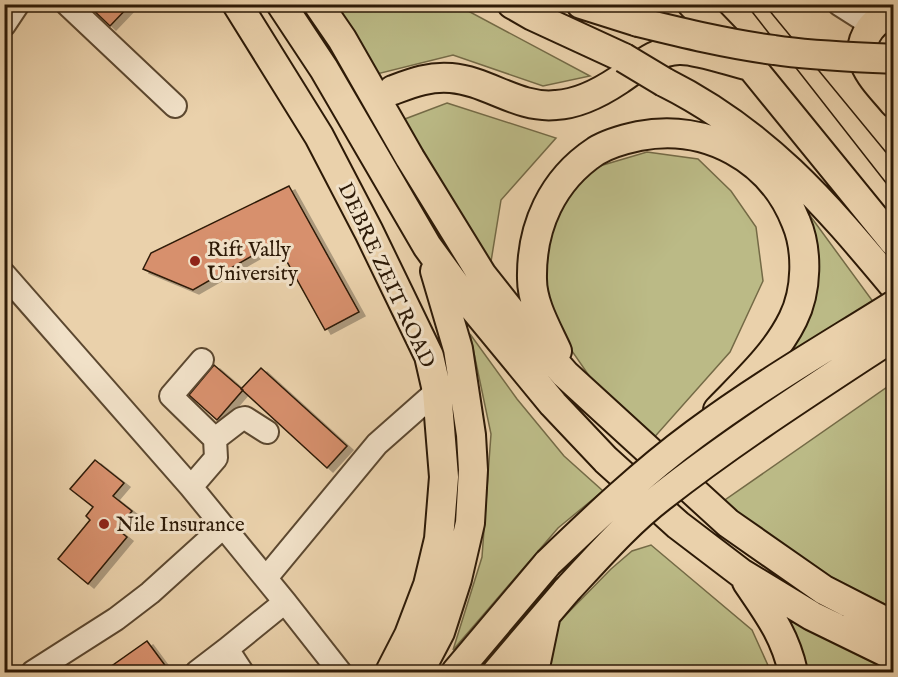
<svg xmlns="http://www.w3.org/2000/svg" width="898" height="677" font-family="'IM FELL English',serif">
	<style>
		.green { fill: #bbba86; stroke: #746a46; stroke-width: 1.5 }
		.building { fill: #d7906d; stroke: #2d1a07; stroke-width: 1.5; filter: url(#shadow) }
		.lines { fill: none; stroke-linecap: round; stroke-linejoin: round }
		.minor-casing { stroke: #5c4830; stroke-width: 26 }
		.major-casing { stroke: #2d1a07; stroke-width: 32 }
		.minor { stroke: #f1e1c8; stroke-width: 22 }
		.major { stroke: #ead1ab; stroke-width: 28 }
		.tram { stroke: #2d1a07; stroke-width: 1.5 }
		.major-bridge-casing { stroke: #2d1a07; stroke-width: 32; stroke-linecap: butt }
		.major-bridge { stroke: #ead1ab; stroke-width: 28 }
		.poi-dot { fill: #8f2418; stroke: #f1e1c8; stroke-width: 2 }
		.labels { text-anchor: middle; stroke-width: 6; stroke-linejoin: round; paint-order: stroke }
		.poi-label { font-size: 21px; fill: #2d1a07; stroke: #f1e1c8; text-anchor: start }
		.street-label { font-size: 21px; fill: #2d1a07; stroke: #f1e1c8 }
	</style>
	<defs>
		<filter id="shadow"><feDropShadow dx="6" dy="4" stdDeviation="0" flood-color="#0004"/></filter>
	</defs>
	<rect width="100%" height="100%" fill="#ead1ab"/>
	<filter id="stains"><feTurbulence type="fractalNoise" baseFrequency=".00333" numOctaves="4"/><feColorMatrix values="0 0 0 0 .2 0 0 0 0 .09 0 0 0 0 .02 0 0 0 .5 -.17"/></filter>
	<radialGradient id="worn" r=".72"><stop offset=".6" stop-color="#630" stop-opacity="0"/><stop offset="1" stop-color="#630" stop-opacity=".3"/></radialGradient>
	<!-- green -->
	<path class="green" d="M 323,5 L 457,5 L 590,76 L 543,86 L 453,55 L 373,75 Z
		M 447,103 L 556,138 L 501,200 L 488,280 L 397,122 Z
		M 647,152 L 698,159 L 731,191 L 756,227 L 763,281 L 730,352 L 651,441 L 594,383 L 552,322 L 538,271 L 548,218 L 593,168 Z
		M 811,217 L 874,303 L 770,366 L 803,297 Z
		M 470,334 L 517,399 L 564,456 L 603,491 L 558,528 L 453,650 L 482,557 L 491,434 Z
		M 893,383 L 893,608 L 831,577 L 722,502 Z
		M 651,545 L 752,630 L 771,672 L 535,672 L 555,626 L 611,569 L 632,551 Z
		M 781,614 L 893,670 L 893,672 L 802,672 Z"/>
	<!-- building -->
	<path class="building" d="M 87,4 L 131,4 L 110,26 Z
		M 289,186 L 359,312 L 325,330 L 276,242 L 193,290 L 143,269 L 151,253 Z
		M 214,365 L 243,390 L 217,420 L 189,395 Z
		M 261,368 L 347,446 L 327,468 L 241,389 Z
		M 95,460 L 124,483 L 113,496 L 132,511 L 117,529 L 127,537 L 88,584 L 58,559 L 90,520 L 86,516 L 93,507 L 70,489 Z
		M 147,641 L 170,672 L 103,672 Z"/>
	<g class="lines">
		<!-- minor casing -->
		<g class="minor-casing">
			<path id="minor" d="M 67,4 L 175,106
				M 839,4 L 872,25
				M 4,25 L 18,4
				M 4,274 L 191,487 L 285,602 L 340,672
				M 202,360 L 171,396 L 215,439 L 241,419 L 245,418 L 267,432
				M 191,487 L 216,458 L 215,439
				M 266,578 L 377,444 L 437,391
				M 33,672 L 116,619 L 150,593 L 223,527
				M 197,672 L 227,649
				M 242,672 L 227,649 L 285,602"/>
		</g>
		<!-- major casing -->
		<g class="major-casing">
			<path id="major" d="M 237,4 L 319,136 L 369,232 L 429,356 L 437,391 L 444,477 L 439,539 L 428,585 L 409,635 L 390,672
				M 281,4 L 324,69 L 427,246 L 459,290 L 553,404 L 606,460 L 678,525 L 741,573 L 812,616 L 894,656
				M 318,4 L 342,39 L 410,158 L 482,275 L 516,318 L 565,374 L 728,523 L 824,590 L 894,626
				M 512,4 L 533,16 L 624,58
				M 581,4 L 638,22
				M 692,4 L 745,59 L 894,242
				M 894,14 C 884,16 876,21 870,29 C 849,58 875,80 894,103
				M 664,82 C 764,132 824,202 894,286
				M 393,90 C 412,83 430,76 451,78 C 488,81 518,109 556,105 C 578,104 601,92 619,80 C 639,67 654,51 679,50 C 696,49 732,62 750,66
				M 557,351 C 547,329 532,304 532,279 C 531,227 552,180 596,151 C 609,143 625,139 639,136 C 706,123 771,158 796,222 C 808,250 807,291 793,319 C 776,354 745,382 718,410
				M 747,582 C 768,613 785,635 793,672
				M 419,672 L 440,632 L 457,579 L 470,523 L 473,470 L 471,435 L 458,349 L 435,271
				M 456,672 L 548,563
				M 497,672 L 567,590
				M 534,672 L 545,619"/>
		</g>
		<!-- minor -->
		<use href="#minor" class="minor"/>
		<!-- major -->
		<use href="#major" class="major"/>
		<!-- tram -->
		<path class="tram" d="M 746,4 L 894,193
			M 764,4 L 894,162"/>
		<!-- major-bridge casing -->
		<g class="major-bridge-casing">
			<path id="major-bridge" d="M 638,22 C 683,33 728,44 774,50 C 813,56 854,57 894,59
				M 624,58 L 664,82
				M 548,563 C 595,518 642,473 695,434 C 758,387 827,347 894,305
				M 567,590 C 597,558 626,524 661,497 C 735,439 815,388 894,336"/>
		</g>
		<!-- major-bridge -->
		<use href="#major-bridge" class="major-bridge"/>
	</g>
	<!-- markers -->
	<g class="poi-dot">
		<circle cx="195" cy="261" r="6"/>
		<circle cx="104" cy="524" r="6"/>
	</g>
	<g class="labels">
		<!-- poi labels -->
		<g class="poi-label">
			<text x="207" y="256">Rift Vally<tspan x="207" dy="24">University</tspan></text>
			<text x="116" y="531">Nile Insurance</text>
		</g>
		<!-- street labels -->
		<g class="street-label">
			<text transform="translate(387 275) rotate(65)" y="7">DEBRE ZEIT ROAD</text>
		</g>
	</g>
	<!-- margin -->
	<rect width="898" height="677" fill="none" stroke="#ead1ab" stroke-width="24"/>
	<rect x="6" y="6" width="886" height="665" fill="none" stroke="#2d1a07" stroke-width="3"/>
	<rect x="12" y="12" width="874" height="653" fill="none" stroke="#2d1a07" stroke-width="1.5"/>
	<rect width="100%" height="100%" filter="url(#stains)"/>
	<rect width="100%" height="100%" fill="url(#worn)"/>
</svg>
